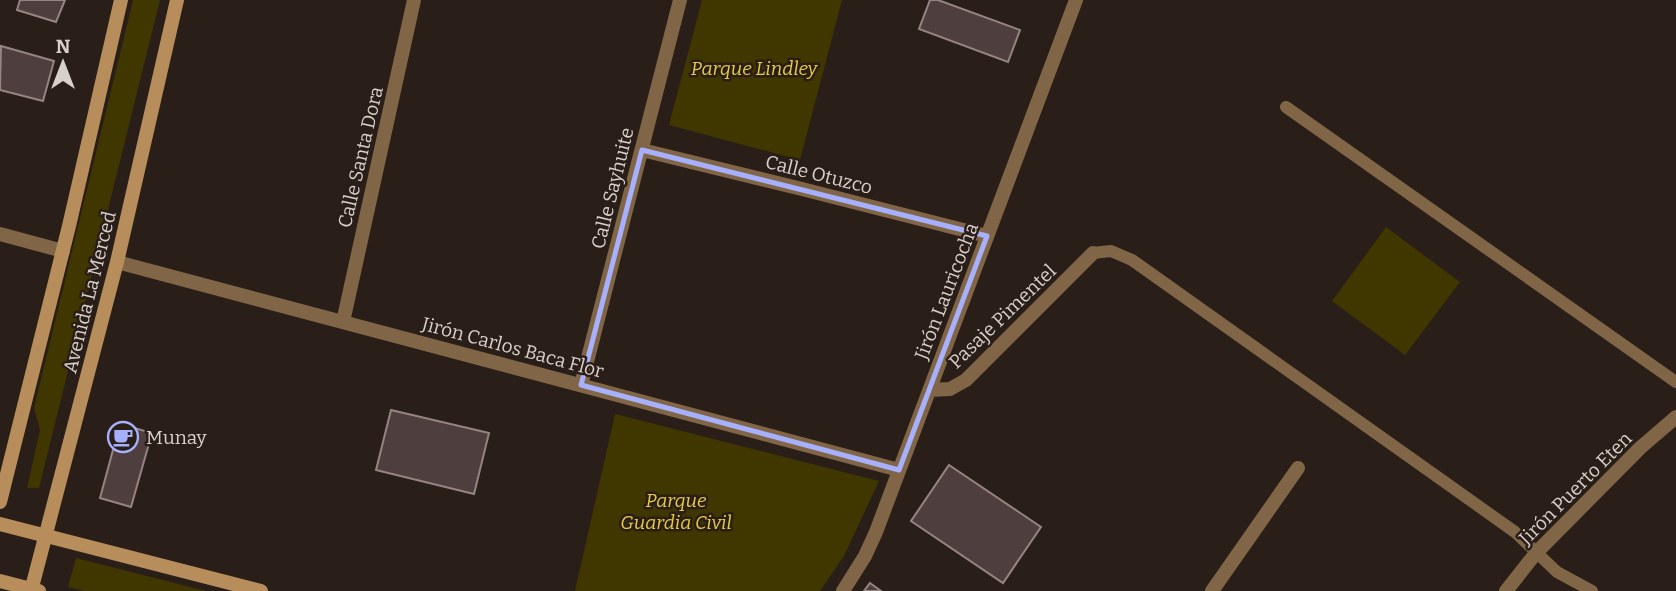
<svg xmlns="http://www.w3.org/2000/svg" width="1676" height="591" font-family="Bitter,serif">
	<style>
		.green { fill: #403600 }
		.building { fill: #4e3e3d; stroke: #968483; stroke-width: 2 }
		.lines { fill: none; stroke-linecap: round; stroke-linejoin: round }
		.lane { stroke: #806647; stroke-width: 12 }
		.street { stroke: #806647; stroke-width: 14 }
		.secondary { stroke: #b68d5b; stroke-width: 14 }
		.marked { fill: none; stroke: #a7b0fc; stroke-width: 5; stroke-linejoin: round }
		.labels { text-anchor: middle; stroke-width: 5; stroke-linejoin: round; paint-order: stroke }
		.park-label { font-size: 19px; font-style: italic; fill: #e7cb41; stroke: #2a1e18 }
		.street-label { font-size: 19px; fill: #d9d0cc; stroke: #2a1e18 }
		.poi-label { font-size: 19px; fill: #d9d0cc; stroke: #2a1e18; text-anchor: start }
	</style>
	<rect width="100%" height="100%" fill="#2a1e18"/>
	<!-- green -->
	<path class="green" d="M 133,0 L 160,0 L 39,488 L 27,488 L 40,430 L 34,408 Z
		M 702,0 L 842,0 L 800,160 L 669,125 Z
		M 1386,227 L 1460,282 L 1405,355 L 1332,301 Z
		M 615,414 L 879,481 L 844,556 L 820,591 L 575,591 Z
		M 76,558 L 206,591 L 84,591 L 68,587 Z"/>
	<!-- building -->
	<path class="building" d="M 20,0 L 65,0 L 56,22 L 17,10 Z
		M 930,0 L 938,0 L 1020,30 L 1008,62 L 919,29 Z
		M 1,46 L 54,61 L 43,101 L 0,90 Z
		M 391,410 L 489,433 L 474,494 L 376,470 Z
		M 120,424 L 152,433 L 131,507 L 100,498 Z
		M 949,465 L 1041,527 L 1003,583 L 911,521 Z
		M 870,583 L 881,591 L 864,591 Z"/>
	<g class="lines">
		<!-- lane -->
		<path class="lane" d="M 1286,107 L 1676,382
			M 1093,253 L 1111,251 L 1132,260 L 1515,532 L 1557,572 L 1592,591"/>
		<!-- street -->
		<path class="street" d="M 642,150 L 798,188 L 987,236
			M 0,234 L 63,251
			M 117,262 L 899,470
			M 343,322 L 414,0
			M 581,385 L 680,0
			M 930,390 L 950,389 L 966,380 L 1093,253
			M 843,591 L 865,556 L 876,532 L 1076,0
			M 1212,591 L 1298,468
			M 1506,591 L 1536,553 L 1640,448 L 1676,417"/>
		<!-- secondary -->
		<path class="secondary" d="M 0,502 L 69,226 L 121,0
			M 0,524 L 261,591
			M 0,581 L 39,591
			M 31,591 L 117,262 L 177,0"/>
	</g>
	<!-- marked area -->
	<path class="marked" d="M 642,150 L 987,236 L 899,470 L 581,385 Z"/>
	<!-- icons -->
	<defs>
		<g id="cafe-ring" transform="scale(1.575)"><circle r="9.5" fill="#2a1e18" stroke="#a7b0fc" stroke-width="1.5"/><path d="M-5.5-4.5H6V0H3Q3 3.5 0 3.5H-2.5Q-5.5 3.5-5.5 0ZM3-3.2v2h1.7v-2ZM-6 4.5H4V6H-6Z" fill="#a7b0fc"/></g>
	</defs>
	<g fill-rule="evenodd">
		<use href="#cafe-ring" x="123" y="437"/>
	</g>
	<g class="labels">
		<!-- park labels -->
		<g class="park-label">
			<text x="754" y="75">Parque Lindley</text>
			<text x="676" y="507">Parque<tspan x="676" dy="22">Guardia Civil</tspan></text>
		</g>
		<!-- street labels -->
		<g class="street-label">
			<text transform="translate(360 157) rotate(-77)" y="7">Calle Santa Dora</text>
			<text transform="translate(819 174) rotate(14)" y="7">Calle Otuzco</text>
			<text transform="translate(612 188) rotate(-76)" y="7">Calle Sayhuite</text>
			<text transform="translate(946 291) rotate(-69)" y="7">Jirón Lauricocha</text>
			<text transform="translate(89 292) rotate(-76)" y="7">Avenida La Merced</text>
			<text transform="translate(1002 316) rotate(-44)" y="7">Pasaje Pimentel</text>
			<text transform="translate(513 347) rotate(15)" y="7">Jirón Carlos Baca Flor</text>
			<text transform="translate(1575 488) rotate(-45)" y="7">Jirón Puerto Eten</text>
		</g>
		<!-- poi labels -->
		<g class="poi-label">
			<text x="146" y="444">Munay</text>
		</g>
	</g>
	<!-- north arrow -->
	<g transform="translate(63 63)" stroke="#2a1e18" stroke-width="5" paint-order="stroke">
	<path d="M0-5L12 26L0 18L-12 26Z" fill="#d9d0cc"/>
	<text y="-10" font-size="19" font-weight="bold" text-anchor="middle" fill="#d9d0cc">N</text>
	</g>
</svg>
